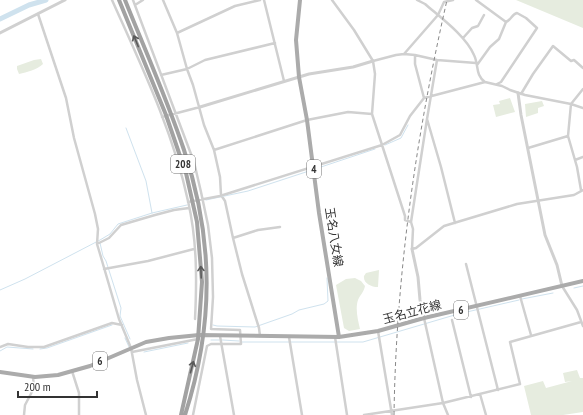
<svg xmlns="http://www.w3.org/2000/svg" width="583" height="415" font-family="'PT Sans Narrow','Noto Sans JP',sans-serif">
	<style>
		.green { fill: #e6ecdf }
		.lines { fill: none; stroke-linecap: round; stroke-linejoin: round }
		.stream { stroke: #cfe2ee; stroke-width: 1 }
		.river { stroke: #cfe2ee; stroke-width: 5 }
		.minor { stroke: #d0d0d0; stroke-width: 2.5 }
		.tertiary { stroke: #d0d0d0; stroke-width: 3 }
		.primary { stroke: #ababab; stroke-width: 4 }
		.trunk { stroke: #a2a2a2; stroke-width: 4 }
		.rail { stroke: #888; stroke-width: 1; stroke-dasharray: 4 3; stroke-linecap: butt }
		.oneway { stroke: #5a5a5a }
		.labels { text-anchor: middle; stroke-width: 4; stroke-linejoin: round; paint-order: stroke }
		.shield { fill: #fff; stroke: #707070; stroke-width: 1 }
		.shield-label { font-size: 11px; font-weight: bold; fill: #333 }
		.street-label { font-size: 12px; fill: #333; stroke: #fff }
	</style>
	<rect width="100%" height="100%" fill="#fff"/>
	<!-- green -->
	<path class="green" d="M 516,0 L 583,0 L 583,28 Z
		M 41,59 L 43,64 C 37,70 27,72 19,74 L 17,69 L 17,66 L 34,60 Z
		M 510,98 L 515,112 L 496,117 L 493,105 L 500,104 L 499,101 Z
		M 542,101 L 544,106 L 538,108 L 538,113 L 526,117 L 525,104 Z
		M 379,270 L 378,287 C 371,287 363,283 364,276 L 366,273 Z
		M 355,278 L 361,281 L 365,286 C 364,292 360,295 358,300 C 355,309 358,320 360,329 L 349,331 L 344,328 L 336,285 L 346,279 Z
		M 577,370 L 580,378 L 583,378 L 583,412 L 563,415 L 531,415 L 524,386 L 543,381 L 546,388 L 572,381 L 565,382 L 563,373 Z"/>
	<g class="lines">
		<!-- stream -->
		<path class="stream" d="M 126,128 L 146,181 L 152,213
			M 385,145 L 401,138 L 408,125
			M 315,169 L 375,149
			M 206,200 L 248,191 L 312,170
			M 100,243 L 103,256 L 106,261 L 121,308 L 120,316 L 130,339
			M 574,288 L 583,286
			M 0,290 L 25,279 L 100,240 L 110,234 L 118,224 L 152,213 L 187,205
			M 522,299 L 553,293
			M 213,325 L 217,326 L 255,327 L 292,314 L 299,310 L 324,304 L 328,301 L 327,278
			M 125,338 L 129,347
			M 211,340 L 219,340
			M 222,340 L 239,341
			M 242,342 L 363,342 L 458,314 L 519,300
			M 40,349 L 47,348 L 112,325
			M 0,351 L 7,347 L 33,349
			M 144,352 L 188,343"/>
		<!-- river -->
		<path class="river" d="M 0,19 L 29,5 L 46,0"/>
		<!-- minor -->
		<path class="minor" d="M 112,0 C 141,65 173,131 188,201 C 197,240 197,279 195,319
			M 133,0 L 194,162 L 201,192 L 208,225 L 212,258 L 213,297 L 211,329 L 240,330 L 241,344 L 211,344 L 207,346 L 193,415
			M 163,0 L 177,33 L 187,69 L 193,85 L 204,125 L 214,150 L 220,177 L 221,195 L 225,201 L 233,238 L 258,230 L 280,227
			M 264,0 L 284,81
			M 332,0 L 354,30 L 373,61 L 375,74 L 372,114 L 405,216 L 405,220 L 411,222
			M 417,0 L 425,4 C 440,17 466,36 474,55 C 479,65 475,75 485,82
			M 476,0 L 506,22
			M 135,5 L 143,0
			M 38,14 L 66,98 L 74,138 L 95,214 L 98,229 L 97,244 L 100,254 L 119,319 L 131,348 L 137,380 L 146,415
			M 177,33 L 235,6 L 260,0
			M 463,38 L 472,28 L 478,26 L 484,15
			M 404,54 L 438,15 L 444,2 L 453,0
			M 415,55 L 415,64 L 424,98
			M 437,60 L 427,119 L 411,222 L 413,229 L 412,249 L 416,248 L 444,226 L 517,204 L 574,195 L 583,190
			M 373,61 L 396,55 L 404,54 L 415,55 L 437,60 L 476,63
			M 477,65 L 490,47 L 499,39 L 506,22 C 511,20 512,14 517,13 L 526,18 L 537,28 L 501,82 L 497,84
			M 161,75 L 187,69 L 205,60 L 275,43
			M 521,94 L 533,74 L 553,46 C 559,51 565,56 571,61 L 574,60 L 583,68
			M 162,117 L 200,107
			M 427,119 L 441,167 L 455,223
			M 528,148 L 568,136
			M 214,150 L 307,120 L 348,112 L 372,114
			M 575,160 L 583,157
			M 581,190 L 577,167 L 568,136 L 571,104 L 583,89
			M 188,202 L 220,196 L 382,145 L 400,135 L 410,116 L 424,98 L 485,82 L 502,86 L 510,90 L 525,95 L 571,104 L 583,108
			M 233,238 L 242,274 L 259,328 L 260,336
			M 97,244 L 109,238 L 121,225 L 155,215 L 174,210 L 189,208
			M 466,264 L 498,390
			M 104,269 L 148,261 L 194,249
			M 562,286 L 577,310 L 583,326
			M 520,296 L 531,335
			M 424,318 L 443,403 L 448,415
			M 452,320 L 471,397
			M 378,331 L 392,415
			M 220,336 L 234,415
			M 289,337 L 302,415
			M 335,337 L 347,415
			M 0,347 L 8,344 L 28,347 L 44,347 L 112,323 L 122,325
			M 132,352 L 198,339
			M 72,371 L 79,393 L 79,415
			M 480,394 L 486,415
			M 24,415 L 25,405 L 34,388 L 33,377
			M 364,415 L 443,403 L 520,384 L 510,342 L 581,322"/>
		<!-- tertiary -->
		<path class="tertiary" d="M 0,33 L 65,0
			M 518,93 L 521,115 L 545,235 L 557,265 L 562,286
			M 200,107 L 309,74 L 353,67 L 373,61
			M 412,249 L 418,277 L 420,300 L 424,318"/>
		<!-- primary -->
		<path class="primary" d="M 300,0 L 296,40 L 299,77 L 307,120 L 319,213 L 339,337
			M 0,372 L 35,377 L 58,375 L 90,366 L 146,342 L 169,338 L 199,335 L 339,337 L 378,331 L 424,318 L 583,281"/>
		<!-- trunk -->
		<path class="trunk" d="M 119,0 L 166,115 L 179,153 L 186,173 L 197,222 L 202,282 L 198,339 L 181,415
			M 125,0 C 145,50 167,99 184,150 C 214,240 214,325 185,415"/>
		<!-- rail -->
		<path class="rail" d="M 394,415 C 396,275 416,136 447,0"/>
	</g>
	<!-- one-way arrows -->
	<defs><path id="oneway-shaft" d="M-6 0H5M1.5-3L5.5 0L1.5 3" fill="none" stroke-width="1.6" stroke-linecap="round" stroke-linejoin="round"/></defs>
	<g class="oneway">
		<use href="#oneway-shaft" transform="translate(136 41) rotate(-112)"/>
		<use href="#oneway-shaft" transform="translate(201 272) rotate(-92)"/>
		<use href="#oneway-shaft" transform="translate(192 367) rotate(-75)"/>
	</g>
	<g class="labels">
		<!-- shield labels -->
		<g class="shield">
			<rect x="171" y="155" width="24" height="18" rx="3"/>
			<rect x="307" y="160" width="14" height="18" rx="3"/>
			<rect x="454" y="301" width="14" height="18" rx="3"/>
			<rect x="93" y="352" width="14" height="18" rx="3"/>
		</g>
		<g class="shield-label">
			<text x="183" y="168">208</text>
			<text x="314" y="173">4</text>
			<text x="461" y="314">6</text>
			<text x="100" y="365">6</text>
		</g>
		<!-- street labels -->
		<g class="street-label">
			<text transform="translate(334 237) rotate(81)" y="4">玉名八女線</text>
			<text transform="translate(412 312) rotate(-15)" y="4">玉名立花線</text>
		</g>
	</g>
	<!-- scale -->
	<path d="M18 391v6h79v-6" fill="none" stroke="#333333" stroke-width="2"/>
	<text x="24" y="391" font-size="12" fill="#333333" stroke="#ffffff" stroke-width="3" paint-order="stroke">200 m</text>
</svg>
